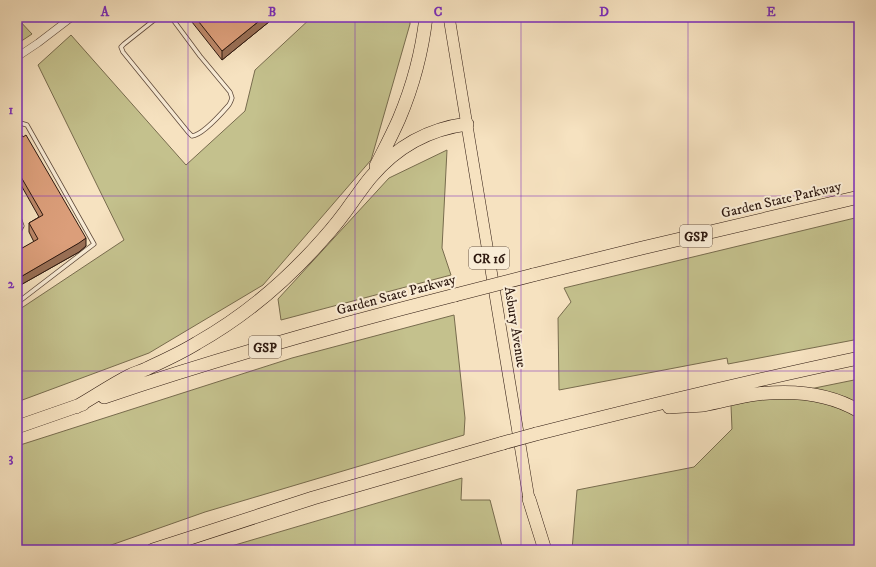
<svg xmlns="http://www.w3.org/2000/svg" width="876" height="567" font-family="'IM FELL DW Pica',serif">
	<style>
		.green { fill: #c4c18d; stroke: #786c4e }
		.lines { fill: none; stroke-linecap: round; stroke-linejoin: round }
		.lane-casing { stroke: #5f4a3b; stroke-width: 5 }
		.street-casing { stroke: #5f4a3b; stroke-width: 8 }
		.primary-casing { stroke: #2d180f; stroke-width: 12 }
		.highway-casing { stroke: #2d180f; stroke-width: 14 }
		.lane { stroke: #f9ecd6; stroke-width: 3.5 }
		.street { stroke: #f9ecd6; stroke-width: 7 }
		.primary { stroke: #f6e2c0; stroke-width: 11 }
		.highway { stroke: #f6e2c0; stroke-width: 13 }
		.highway-bridge-casing { stroke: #2d180f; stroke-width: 14; stroke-linecap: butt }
		.highway-bridge { stroke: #f6e2c0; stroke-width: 13 }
		.wall { fill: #bc8869; stroke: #2d180f }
		.shaded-wall { fill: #996f55; stroke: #2d180f }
		.building { fill: #db9e7a; stroke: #2d180f }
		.grid { fill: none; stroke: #7b2cbf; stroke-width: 1; stroke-opacity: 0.55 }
		.labels { text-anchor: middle; stroke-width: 4; stroke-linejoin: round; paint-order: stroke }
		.shield { fill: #f9ecd6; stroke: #6a584b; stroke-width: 1 }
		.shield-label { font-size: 13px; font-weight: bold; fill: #2d180f }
		.street-label { font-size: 14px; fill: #2d180f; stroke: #f9ecd6 }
		.neatline { fill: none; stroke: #7b2cbf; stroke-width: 1.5 }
		.grid-label { font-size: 13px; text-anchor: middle; font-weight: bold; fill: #7b2cbf }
	</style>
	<rect width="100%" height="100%" fill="#f6e2c0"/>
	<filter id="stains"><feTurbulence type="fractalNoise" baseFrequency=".005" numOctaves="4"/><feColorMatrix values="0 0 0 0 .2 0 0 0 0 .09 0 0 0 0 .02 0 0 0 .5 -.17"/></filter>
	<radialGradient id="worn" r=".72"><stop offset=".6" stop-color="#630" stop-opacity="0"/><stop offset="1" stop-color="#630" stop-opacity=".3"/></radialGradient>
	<!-- green -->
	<path class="green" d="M 312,17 L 410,17 L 410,24 L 371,160 L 263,285 L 149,353 L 17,402 L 17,311 L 124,240 L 38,65 L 71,35 L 186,165 L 245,111 L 255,70 Z
		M 17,18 L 32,34 L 17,44 Z
		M 447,150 L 442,248 L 451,275 L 281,320 L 278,299 L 389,178 Z
		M 859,217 L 859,339 L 728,364 L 727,358 L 559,390 L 558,318 L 571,302 L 564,288 Z
		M 454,315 L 465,418 L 464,435 L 205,512 L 97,550 L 17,550 L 17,446 L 292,358 Z
		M 859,379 L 859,550 L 572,550 L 577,490 L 694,467 L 732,429 L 731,405 Z
		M 462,478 L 461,500 L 490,500 L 503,550 L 218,550 Z"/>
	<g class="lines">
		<!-- lane casing -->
		<g class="lane-casing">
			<path id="lane" d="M 158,17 L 124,44 L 121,47 L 123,52 L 188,132 L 192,136 C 202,135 221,114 228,106 C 230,104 231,101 232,98 L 230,92 L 200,56 L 171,17
				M 17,122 L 27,125 L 94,244 L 17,303
				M 17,212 L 22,226 L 17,235"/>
		</g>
		<!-- street casing -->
		<g class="street-casing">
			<path id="street" d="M 17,57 L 38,43 L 72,17"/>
		</g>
		<!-- primary casing -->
		<g class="primary-casing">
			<path id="primary" d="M 449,17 L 529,499"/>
		</g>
		<!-- highway casing -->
		<g class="highway-casing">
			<path id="highway" d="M 376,166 C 384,150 392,135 399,119 C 413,86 422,52 426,17
				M 533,275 L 642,248 L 859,197
				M 104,397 C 219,358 337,325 455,295
				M 76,407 C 94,397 111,385 129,376 C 134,373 140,372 146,369 C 163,361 181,353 197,343 C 245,316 287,280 323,239 C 334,227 344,214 353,201 C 359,193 365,184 371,177 C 397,146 428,129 467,124
				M 669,407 C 680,406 692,406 703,405 C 721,402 739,396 757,394 C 792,390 829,393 859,411
				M 17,427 L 83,404
				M 536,434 C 643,407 750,381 859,358
				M 529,499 L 545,550
				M 153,550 L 313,498 L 503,443"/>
		</g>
		<!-- lane -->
		<use href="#lane" class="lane"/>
		<!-- street -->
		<use href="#street" class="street"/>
		<!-- primary -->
		<use href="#primary" class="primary"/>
		<!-- highway -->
		<use href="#highway" class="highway"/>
		<!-- highway-bridge casing -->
		<g class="highway-bridge-casing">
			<path id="highway-bridge" d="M 455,295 L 533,275
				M 503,443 L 536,434"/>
		</g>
		<!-- highway-bridge -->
		<use href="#highway-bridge" class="highway-bridge"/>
	</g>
	<!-- wall -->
	<path class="wall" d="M 188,17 L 275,17 L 222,60 Z
		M 17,136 L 86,246 L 79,252 L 17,287 L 17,251 L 34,242 L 29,232 L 29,223 L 39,217 L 17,178 Z"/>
	<!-- shaded-wall -->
	<path class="shaded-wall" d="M 264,17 L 275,17 L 222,60 L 222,51 Z
		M 86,238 L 86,246 L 79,252 L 17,287 L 17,279 Z"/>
	<!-- building -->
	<path class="building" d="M 195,17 L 264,17 L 222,51 Z
		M 21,134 L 23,137 L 26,135 L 86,238 L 79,243 L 17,279 L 17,251 L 38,239 L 29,223 L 43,215 L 17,170 L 17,136 Z"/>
	<!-- grid -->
	<path class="grid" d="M 188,17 L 188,550M 355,17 L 355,550M 521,17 L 521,550M 688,17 L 688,550M 17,196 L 859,196M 17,371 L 859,371"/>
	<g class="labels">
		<!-- shield labels -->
		<g class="shield">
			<rect x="680" y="225" width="32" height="22" rx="3"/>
			<rect x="469" y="247" width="40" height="22" rx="3"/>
			<rect x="249" y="336" width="32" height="22" rx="3"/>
		</g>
		<g class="shield-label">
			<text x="696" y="241">GSP</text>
			<text x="489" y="263">CR 16</text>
			<text x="265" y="352">GSP</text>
		</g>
		<!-- street labels -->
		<g class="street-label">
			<text transform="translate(781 199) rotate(-13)" y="5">Garden State Parkway</text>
			<text transform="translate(396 294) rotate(-15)" y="5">Garden State Parkway</text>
			<text transform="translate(516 327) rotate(81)" y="5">Asbury Avenue</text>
		</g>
	</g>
	<!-- margin -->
	<rect width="876" height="567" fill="none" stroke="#f6e2c0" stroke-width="44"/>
	<rect x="22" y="22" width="832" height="523" class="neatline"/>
	<g class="grid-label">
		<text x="105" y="16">A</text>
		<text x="272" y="16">B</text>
		<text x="438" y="16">C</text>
		<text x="604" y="16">D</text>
		<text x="771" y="16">E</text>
		<text x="11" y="114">1</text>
		<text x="11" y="288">2</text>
		<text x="11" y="462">3</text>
	</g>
	<rect width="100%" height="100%" filter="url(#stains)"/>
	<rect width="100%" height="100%" fill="url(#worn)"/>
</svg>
